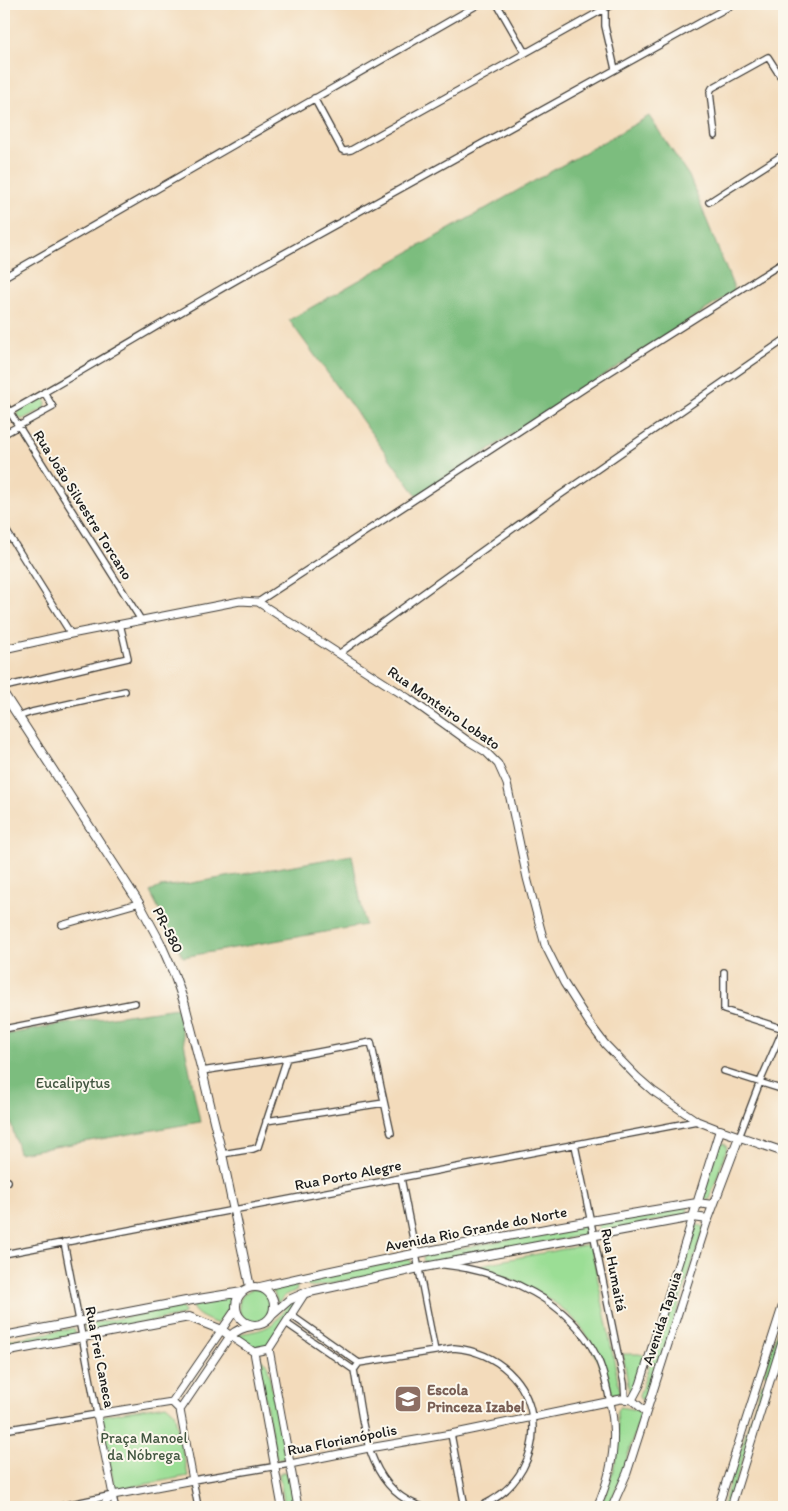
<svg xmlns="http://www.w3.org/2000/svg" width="788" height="1511" font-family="Itim,sans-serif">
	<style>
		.green { fill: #9bde95; stroke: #5c7d58 }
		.forest { fill: #7cbd7e; stroke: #4c6c4d }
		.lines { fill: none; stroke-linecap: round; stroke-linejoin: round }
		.minor-casing { stroke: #3c3934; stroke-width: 8 }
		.tertiary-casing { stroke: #3c3934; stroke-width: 9 }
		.secondary-casing { stroke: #3c3934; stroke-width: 10 }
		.minor { stroke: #fff; stroke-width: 5.5 }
		.tertiary { stroke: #fff; stroke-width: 7 }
		.secondary { stroke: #fff; stroke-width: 8 }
		.labels { text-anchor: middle; stroke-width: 4; stroke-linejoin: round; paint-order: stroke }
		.street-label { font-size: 15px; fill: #1c1c1c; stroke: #fbf7ec }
		.park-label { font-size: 15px; fill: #425640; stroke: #fbf7ec }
		.education-label { font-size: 15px; font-weight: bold; fill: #785e54; stroke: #fbf7ec; text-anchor: start }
	</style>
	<rect width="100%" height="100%" fill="#fbf7ec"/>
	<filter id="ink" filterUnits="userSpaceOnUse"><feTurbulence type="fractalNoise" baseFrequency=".02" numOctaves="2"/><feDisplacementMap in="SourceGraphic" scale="10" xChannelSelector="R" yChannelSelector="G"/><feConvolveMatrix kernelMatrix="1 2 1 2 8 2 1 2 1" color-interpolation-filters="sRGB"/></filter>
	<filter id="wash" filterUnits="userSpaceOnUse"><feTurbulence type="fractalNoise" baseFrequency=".0096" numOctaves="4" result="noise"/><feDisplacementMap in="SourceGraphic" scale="20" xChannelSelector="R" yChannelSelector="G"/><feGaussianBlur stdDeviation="1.12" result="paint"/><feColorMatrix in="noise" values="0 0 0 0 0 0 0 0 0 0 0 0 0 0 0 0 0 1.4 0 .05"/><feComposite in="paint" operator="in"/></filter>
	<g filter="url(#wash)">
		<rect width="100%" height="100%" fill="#f3dbbb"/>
		<!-- green -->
		<path class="green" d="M 41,397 L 45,399 L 46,403 L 45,408 L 23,419 L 21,419 L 17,415 L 18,410 Z
			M 720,1143 L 725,1144 L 727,1148 L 710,1199 L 707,1200 L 702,1197 Z
			M 687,1206 L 688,1209 L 687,1214 L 602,1232 L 598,1228 L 600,1222 Z
			M 583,1225 L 587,1229 L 585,1235 L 427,1264 L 424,1262 L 423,1258 L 425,1255 Z
			M 696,1225 L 702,1226 L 704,1228 L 648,1400 L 640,1399 L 639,1396 Z
			M 585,1245 L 591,1246 L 592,1250 L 620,1391 L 619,1393 L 612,1394 C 607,1381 601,1368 595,1355 C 592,1348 590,1341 586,1334 C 563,1299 520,1283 483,1269 L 482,1266 L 484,1264 Z
			M 408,1259 L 412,1262 L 411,1266 L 409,1268 L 311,1287 L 306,1284 L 306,1280 Z
			M 296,1283 L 297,1290 L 284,1296 L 278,1303 L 274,1293 L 269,1287 Z
			M239 1306a17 17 0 1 1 34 0a17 17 0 1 1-34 0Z
			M 233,1295 C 232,1306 224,1314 218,1323 L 215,1323 C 205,1318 193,1315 191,1303 Z
			M 298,1300 L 268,1344 C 258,1352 247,1342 238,1337 L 238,1334 C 249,1332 263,1331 272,1324 C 282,1316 284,1304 298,1300 Z
			M 181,1306 L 184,1312 L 183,1315 L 86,1334 L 84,1325 Z
			M 784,1310 L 784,1331 L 770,1375 L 768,1376 L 764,1373 Z
			M 74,1328 L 76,1335 L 4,1349 L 4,1341 Z
			M 623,1354 L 639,1354 L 646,1356 L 635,1392 L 633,1394 L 631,1394 L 629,1391 Z
			M 261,1360 L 263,1360 L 267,1363 L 285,1456 C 283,1460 279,1460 276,1457 L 258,1362 Z
			M 762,1383 L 767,1385 L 727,1507 L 722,1507 Z
			M 166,1405 L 174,1412 L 188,1476 L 115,1490 L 100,1416 Z
			M 620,1407 L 637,1410 L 641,1414 L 620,1479 L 609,1507 L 600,1507 C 608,1488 615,1467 618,1446 C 619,1434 617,1422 617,1410 Z
			M 284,1472 L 289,1475 L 295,1507 L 285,1507 L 279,1474 Z"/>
		<!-- forest -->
		<path class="forest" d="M 649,116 L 689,176 L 735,291 L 417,496 L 289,320 Z
			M 352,855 L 365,925 L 183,957 L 170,930 L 150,892 L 160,887 L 186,884 Z
			M 177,1008 L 200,1122 L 19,1153 L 7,1108 L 4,1103 L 4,1035 L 63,1024 Z"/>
	</g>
	<g filter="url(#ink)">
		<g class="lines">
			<!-- minor casing -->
			<g class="minor-casing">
				<path id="minor" d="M 497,4 L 524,51 L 529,51 L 613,4
					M 605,8 L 605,26 L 615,69
					M 314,98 L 342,150 L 345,151 L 351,150 L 529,51
					M 715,136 L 710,92 L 712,88 L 768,57 L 784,82
					M 709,202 L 784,154
					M 4,277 L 479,4
					M 4,403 L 141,620
					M 4,415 C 91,367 175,314 263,265 C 419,178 576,90 734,4
					M 4,434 L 53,407 L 44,392
					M 4,527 L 71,634
					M 258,602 L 599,379 L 784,262
					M 340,653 L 550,502 L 784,340
					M 4,687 L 128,658 L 120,624
					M 18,717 L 32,712 L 125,691
					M 62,925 L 139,903
					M 724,972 L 724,1010 L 784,1029
					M 4,1029 L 135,1003
					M 202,1071 L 287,1058 L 371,1042 L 391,1133
					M 724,1071 L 784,1090
					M 266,1121 L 384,1103
					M 739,1137 L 760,1082 L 784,1027
					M 575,1145 L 624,1383 L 625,1399
					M 222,1154 L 253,1149 L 258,1147 L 287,1058
					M 401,1178 L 435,1351
					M 4,1182 L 8,1181
					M 4,1254 L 697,1121
					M 445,1265 C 505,1272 570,1301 597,1357 C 604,1371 607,1387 610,1402
					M 291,1315 L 359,1363
					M 286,1323 L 354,1370
					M 4,1430 L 97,1414 L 64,1242
					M 451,1434 L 465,1507
					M 57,1507 L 113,1495 L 115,1507
					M 198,1507 L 193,1480 L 290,1464
					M 423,1507 C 365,1490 363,1420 354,1370 L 359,1363 L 454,1348 C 547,1357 561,1472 479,1507"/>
			</g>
			<!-- tertiary casing -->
			<g class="tertiary-casing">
				<path id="tertiary" d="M 4,649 L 71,634 L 240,601 L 258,602 L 408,698 L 468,741 L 486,752 L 498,764 L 507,784 L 527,878 L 545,945 L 564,983 L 590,1024 L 605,1044 L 637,1077 L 653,1091 L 697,1121 L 720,1130
					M 269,1349 L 298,1507
					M 269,1349 L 305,1293
					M 254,1352 L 282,1507
					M 254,1352 L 269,1349
					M 632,1400 L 640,1385 L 693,1217
					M 172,1402 L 236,1309
					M 180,1410 L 230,1336 L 254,1352
					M 290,1464 L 369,1448 L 451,1434 L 621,1399 L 632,1400 L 646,1412
					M 113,1495 L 193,1480 L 180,1410 L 172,1402
					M 113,1495 L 97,1414 L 172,1402
					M 101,1507 L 113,1495
					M 597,1507 C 612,1474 618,1438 610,1402
					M 612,1507 L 627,1473 L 708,1219
					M 718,1507 L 784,1301
					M 731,1507 L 784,1336"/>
			</g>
			<!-- secondary casing -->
			<g class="secondary-casing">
				<path id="secondary" d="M 4,694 L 139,903 L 160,942 L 174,974 L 185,1005 L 202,1071 L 222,1154 L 250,1287
					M 693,1217 L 720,1130 L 784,1152
					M236 1306a19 19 0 1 1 38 0a19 19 0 1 1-38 0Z
					M 260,1287 C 405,1253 551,1227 697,1203 L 713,1205
					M 273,1314 L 289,1300 L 305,1293 L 419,1268 L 693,1217 L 708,1219 L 739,1137
					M 189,1317 L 222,1330 L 230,1336 C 237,1330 243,1327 252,1326
					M 4,1336 L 186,1301 L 242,1292
					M 4,1352 L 189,1317"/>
			</g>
			<!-- minor -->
			<use href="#minor" class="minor"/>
			<!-- tertiary -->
			<use href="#tertiary" class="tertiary"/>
			<!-- secondary -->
			<use href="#secondary" class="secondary"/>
		</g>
	</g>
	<!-- icons -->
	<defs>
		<g id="school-square" transform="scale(1.4375)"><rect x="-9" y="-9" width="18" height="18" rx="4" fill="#8d6e63" stroke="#fbf7ec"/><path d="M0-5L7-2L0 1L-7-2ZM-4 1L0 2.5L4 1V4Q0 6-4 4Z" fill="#fff"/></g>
	</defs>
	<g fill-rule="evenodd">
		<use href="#school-square" x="408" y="1399"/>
	</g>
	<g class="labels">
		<!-- street labels -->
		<g class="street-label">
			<text transform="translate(83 505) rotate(58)" y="5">Rua João Silvestre Torcano</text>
			<text transform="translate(444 708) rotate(35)" y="5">Rua Monteiro Lobato</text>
			<text transform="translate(168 930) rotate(63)" y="5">PR-580</text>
			<text transform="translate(348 1175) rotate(-11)" y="5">Rua Porto Alegre</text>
			<text transform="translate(476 1229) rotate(-11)" y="5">Avenida Rio Grande do Norte</text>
			<text transform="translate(614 1270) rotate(79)" y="5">Rua Humaitá</text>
			<text transform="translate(662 1318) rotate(-72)" y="5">Avenida Tapuia</text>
			<text transform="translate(100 1357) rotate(79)" y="5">Rua Frei Caneca</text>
			<text transform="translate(342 1440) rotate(-11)" y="5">Rua Florianópolis</text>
		</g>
		<!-- park labels -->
		<g class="park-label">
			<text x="73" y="1088">Eucalipytus</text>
			<text x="144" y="1443">Praça Manoel<tspan x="144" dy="17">da Nóbrega</tspan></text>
		</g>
		<!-- education labels -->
		<g class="education-label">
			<text x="427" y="1395">Escola<tspan x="427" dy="17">Princeza Izabel</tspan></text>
		</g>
	</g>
	<!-- margin -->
	<rect width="788" height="1511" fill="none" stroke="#fbf7ec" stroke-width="20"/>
</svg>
